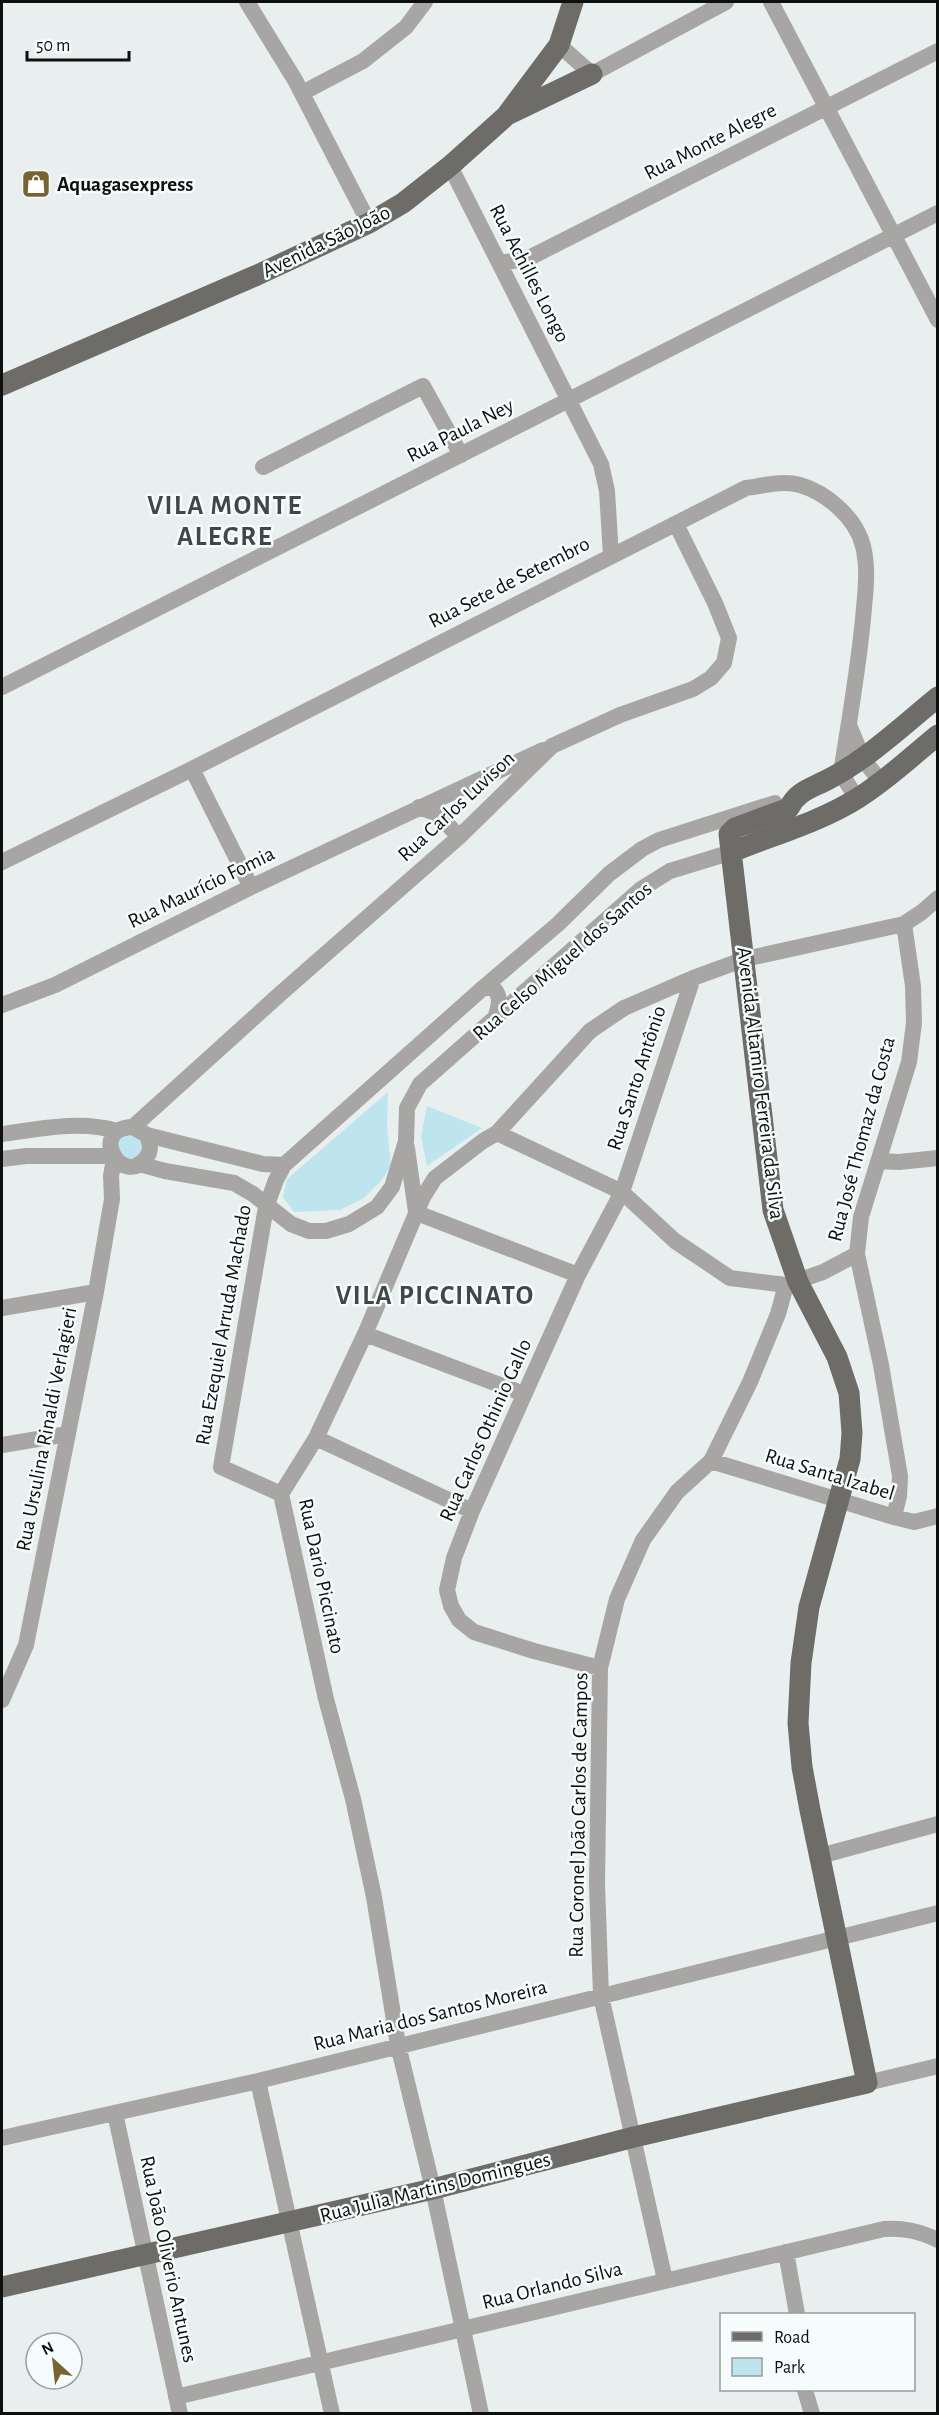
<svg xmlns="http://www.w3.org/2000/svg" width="939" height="2415" font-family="'Alegreya Sans',sans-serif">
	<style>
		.green { fill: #bee5ed }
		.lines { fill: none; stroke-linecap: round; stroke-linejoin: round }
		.minor { stroke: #a7a6a4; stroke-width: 16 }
		.major { stroke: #6d6c69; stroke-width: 21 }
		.labels { text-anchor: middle; stroke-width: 5; stroke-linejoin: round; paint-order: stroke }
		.street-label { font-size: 21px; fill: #0e1010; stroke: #f6fbfc }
		.poi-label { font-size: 21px; font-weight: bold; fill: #0e1010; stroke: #f6fbfc; text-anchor: start }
		.district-label { font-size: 27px; font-weight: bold; letter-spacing: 1.5px; fill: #414646; stroke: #f6fbfc }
	</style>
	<rect width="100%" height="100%" fill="#e9eeef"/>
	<!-- green -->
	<path class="green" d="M 388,1092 L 387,1127 L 391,1166 L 380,1182 L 364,1198 L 340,1210 L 294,1212 L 283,1197 L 287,1179 Z
		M 427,1106 L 482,1128 L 427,1166 L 421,1137 Z
		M 126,1132 L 144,1142 L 138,1158 L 121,1158 L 116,1141 Z"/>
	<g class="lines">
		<!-- minor -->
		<path class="minor" d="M 247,2 L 295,80 L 369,223
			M 771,2 L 938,320
			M 559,45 L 592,74 L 726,2
			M 302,93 L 363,61 L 406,27 L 425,2
			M 450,166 L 601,464 L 607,491 L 611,556
			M 499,263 L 527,259 L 938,51
			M 263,467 L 423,386 L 461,455
			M 2,687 L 938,213
			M 849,725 L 863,759 L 881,782
			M 192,769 L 251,887
			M 419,807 L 438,814 L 459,837
			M 2,862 L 192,769 L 746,488 C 762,486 783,480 800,485 C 827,493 856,518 863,546 C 869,571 865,594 863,619 C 858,671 849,722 841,773 L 857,799
			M 483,988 L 493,988 C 503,997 498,1008 495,1019
			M 2,1005 L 55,985 L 251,887 L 543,750
			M 133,1127 L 280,994 L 459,837 L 552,746 L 620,715 L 693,689 L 711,678 L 724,663 L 729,638 L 715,603 L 676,524
			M 497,1133 L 622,1192 L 675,1241 L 730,1278 L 786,1285 L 823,1272 L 857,1254
			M 2,1134 C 39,1129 80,1120 117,1131
			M 147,1135 C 150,1143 152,1151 146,1158 C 122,1189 87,1128 133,1127 L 147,1135 L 263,1164 L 284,1165
			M 407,1148 L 416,1212
			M 2,1159 L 26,1156 L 113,1156
			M 879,1161 L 899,1162 L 938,1158
			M 139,1164 L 165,1171 L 234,1183 L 253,1194 L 291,1224 L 309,1231 L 326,1231 L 349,1224 L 377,1207 L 392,1187 L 406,1141 L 407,1108 L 420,1084 L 641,889 L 670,871 L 732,852
			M 417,1213 L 578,1275
			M 2,1308 L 96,1292
			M 365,1334 L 524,1394
			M 316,1438 L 472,1511
			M 2,1445 L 68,1434
			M 711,1461 L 894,1517 L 914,1522 L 938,1516
			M 281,1494 L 221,1467 L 266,1207 L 276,1180 L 284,1165 L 483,988 L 558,924 L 609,874 L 642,849 L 659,840 L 775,803
			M 894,1517 L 899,1496 L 900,1476 L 881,1365 L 857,1254 L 861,1217 L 909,1062 L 914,1023 L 913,986 L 904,924 L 922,912 L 938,898
			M 600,1668 L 534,1651 L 474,1632 L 459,1620 L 451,1606 L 447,1590 L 454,1558 L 472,1511 L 578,1275 L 622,1192 L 693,978
			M 2,1700 L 26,1645 L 96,1292 L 112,1199 L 111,1176 L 114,1159
			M 820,1856 L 938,1824
			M 258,2081 L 332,2414
			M 867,2083 L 938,2066
			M 115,2113 L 180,2414
			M 2,2138 L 258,2081 L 938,1913
			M 786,2252 L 797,2314
			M 665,2280 L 601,1996 L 597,1884 L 600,1668 L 617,1599 L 643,1540 L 677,1492 L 711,1461 L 750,1382 L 778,1314 L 786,1285
			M 805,2390 L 812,2414
			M 176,2397 L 884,2229 C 905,2228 919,2231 938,2240
			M 481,2414 L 433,2189 L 398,2045 L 374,1897 L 353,1799 L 326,1699 L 281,1494 L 316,1438 L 365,1334 L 423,1197 L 435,1178 L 483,1141 L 497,1133 L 590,1031 L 624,1008 L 693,978 L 745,959 L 904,924"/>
		<!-- major -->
		<path class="major" d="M 509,114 L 592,74
			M 2,385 L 255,276 L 369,223 L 403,203 L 450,166 L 506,116 L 559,45 L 573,2
			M 732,852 C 773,835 820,822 858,798 C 887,780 912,756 938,735
			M 2,2287 L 433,2189 L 634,2137 L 867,2083 L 810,1810 L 802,1767 L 798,1723 L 801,1663 L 809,1607 L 850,1459 L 852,1433 L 849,1393 L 837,1357 L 798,1282 L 773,1210 L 729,834 L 735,828 L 789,808 C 797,792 809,789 825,781 C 867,760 901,727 938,697"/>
	</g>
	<!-- icons -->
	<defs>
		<g id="shop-square" transform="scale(1.5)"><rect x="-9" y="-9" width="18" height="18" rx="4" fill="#776433" stroke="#f6fbfc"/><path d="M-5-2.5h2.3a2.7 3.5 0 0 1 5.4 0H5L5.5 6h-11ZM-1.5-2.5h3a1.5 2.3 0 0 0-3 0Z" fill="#fff"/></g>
	</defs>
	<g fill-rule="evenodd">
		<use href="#shop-square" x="36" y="184"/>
	</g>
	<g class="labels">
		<!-- street labels -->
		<g class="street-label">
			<text transform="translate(710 141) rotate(-27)" y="7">Rua Monte Alegre</text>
			<text transform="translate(326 241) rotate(-26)" y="7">Avenida São João</text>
			<text transform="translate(530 273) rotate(63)" y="7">Rua Achilles Longo</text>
			<text transform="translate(460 430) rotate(-27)" y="7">Rua Paula Ney</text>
			<text transform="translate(509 582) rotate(-27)" y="7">Rua Sete de Setembro</text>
			<text transform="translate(456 806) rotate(-43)" y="7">Rua Carlos Luvison</text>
			<text transform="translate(201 887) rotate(-26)" y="7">Rua Maurício Fomia</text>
			<text transform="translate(562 961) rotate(-41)" y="7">Rua Celso Miguel dos Santos</text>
			<text transform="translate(636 1078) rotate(-72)" y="7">Rua Santo Antônio</text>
			<text transform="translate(761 1083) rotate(83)" y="7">Avenida Altamiro Ferreira da Silva</text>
			<text transform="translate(861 1139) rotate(-75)" y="7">Rua José Thomaz da Costa</text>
			<text transform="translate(223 1325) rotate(-80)" y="7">Rua Ezequiel Arruda Machado</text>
			<text transform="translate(46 1429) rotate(-79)" y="7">Rua Ursulina Rinaldi Verlagieri</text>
			<text transform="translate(485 1430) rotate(-66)" y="7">Rua Carlos Othinio Gallo</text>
			<text transform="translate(830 1474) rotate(17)" y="7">Rua Santa Izabel</text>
			<text transform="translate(322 1576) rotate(78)" y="7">Rua Dario Piccinato</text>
			<text transform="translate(578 1815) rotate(-89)" y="7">Rua Coronel João Carlos de Campos</text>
			<text transform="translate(430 2015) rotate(-14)" y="7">Rua Maria dos Santos Moreira</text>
			<text transform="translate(435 2187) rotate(-14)" y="7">Rua Julia Martins Domingues</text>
			<text transform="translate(169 2259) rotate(78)" y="7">Rua João Oliverio Antunes</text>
			<text transform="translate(552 2285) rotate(-14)" y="7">Rua Orlando Silva</text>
		</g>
		<!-- poi labels -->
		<g class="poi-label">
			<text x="57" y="191">Aquagasexpress</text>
		</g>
		<!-- district labels -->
		<g class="district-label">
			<text x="225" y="514">VILA MONTE<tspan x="225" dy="31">ALEGRE</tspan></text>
			<text x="435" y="1304">VILA PICCINATO</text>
		</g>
	</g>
	<!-- border -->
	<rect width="939" height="2415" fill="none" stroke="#0e1010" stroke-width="6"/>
	<!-- legend -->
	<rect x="720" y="2313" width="195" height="78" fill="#f6fbfc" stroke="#999d9e" stroke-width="1.5"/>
	<rect x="732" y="2332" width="30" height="9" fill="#6d6c69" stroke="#999d9e" stroke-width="1.5"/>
	<text x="774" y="2343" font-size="18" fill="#0e1010">Road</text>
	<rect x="732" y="2358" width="30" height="18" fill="#bee5ed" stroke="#999d9e" stroke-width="1.5"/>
	<text x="774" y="2373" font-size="18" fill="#0e1010">Park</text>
	<!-- north arrow -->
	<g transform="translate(54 2361) rotate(333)"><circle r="28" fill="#f6fbfc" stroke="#999d9e" stroke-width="1.5"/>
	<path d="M0-4.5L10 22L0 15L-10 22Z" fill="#776433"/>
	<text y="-9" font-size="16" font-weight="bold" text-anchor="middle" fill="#0e1010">N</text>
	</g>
	<!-- scale -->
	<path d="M27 51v9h102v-9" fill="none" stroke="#0e1010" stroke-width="3"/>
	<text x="36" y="51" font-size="18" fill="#0e1010" stroke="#f6fbfc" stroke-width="4.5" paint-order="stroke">50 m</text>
</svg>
